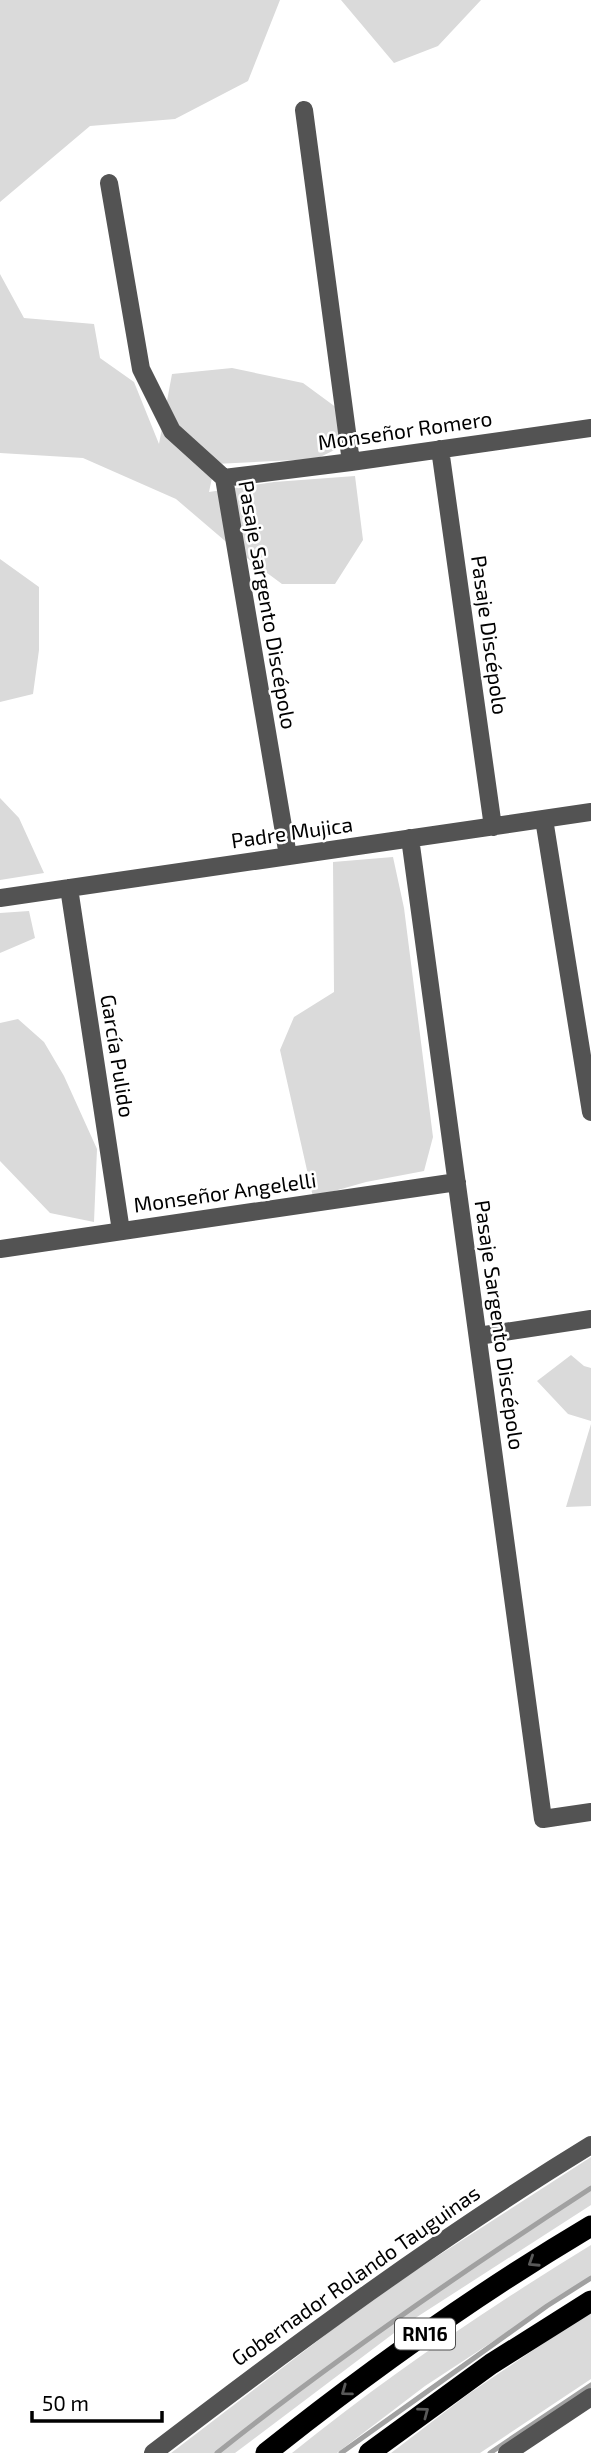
<svg xmlns="http://www.w3.org/2000/svg" width="591" height="2453" font-family="'Exo 2',sans-serif">
	<style>
		.green { fill: #dadada }
		.lines { fill: none; stroke-linecap: round; stroke-linejoin: round }
		.stream { stroke: #a1a1a1; stroke-width: 5 }
		.minor { stroke: #535353; stroke-width: 18 }
		.highway { stroke: #000; stroke-width: 21 }
		.oneway { stroke: #595959 }
		.labels { text-anchor: middle; stroke-width: 5; stroke-linejoin: round; paint-order: stroke }
		.shield { fill: #fff; stroke: #4c4c4c; stroke-width: 2 }
		.shield-label { font-size: 19px; font-weight: bold; fill: #000 }
		.street-label { font-size: 21px; fill: #000; stroke: #fff }
	</style>
	<rect width="100%" height="100%" fill="#fff"/>
	<!-- green -->
	<path class="green" d="M 0,0 L 280,0 L 248,81 L 175,119 L 90,126 L 0,202 Z
		M 341,0 L 481,0 L 438,46 L 394,63 Z
		M 0,274 L 24,318 L 94,324 L 100,358 L 134,382 L 159,444 L 172,374 L 232,368 L 303,383 L 337,408 L 353,441 L 316,459 L 215,464 L 209,492 L 274,482 L 355,476 L 363,540 L 335,584 L 282,584 L 231,546 L 176,499 L 83,458 L 0,453 Z
		M 0,559 L 39,587 L 39,650 L 33,694 L 0,702 Z
		M 0,798 L 19,818 L 44,873 L 0,880 Z
		M 393,857 L 404,908 L 433,1137 L 424,1171 L 366,1182 L 313,1197 L 280,1050 L 294,1017 L 334,992 L 333,862 Z
		M 29,911 L 35,938 L 0,953 L 0,913 Z
		M 18,1019 L 44,1042 L 64,1076 L 97,1149 L 94,1222 L 50,1213 L 0,1161 L 0,1023 Z
		M 571,1355 L 584,1366 L 591,1368 L 591,1421 L 568,1414 L 537,1381 Z
		M 591,1424 L 591,1506 L 566,1507 Z
		M 591,2157 L 591,2205 L 406,2324 L 235,2453 L 171,2453 L 337,2326 L 416,2270 Z
		M 591,2245 L 591,2277 L 425,2386 L 337,2453 L 292,2453 C 386,2377 488,2308 591,2245 Z
		M 591,2311 L 591,2379 L 480,2453 L 391,2453 L 467,2395 Z"/>
	<g class="lines">
		<!-- stream -->
		<path class="stream" d="M 217,2453 C 336,2358 463,2271 591,2188
			M 341,2453 L 547,2306 L 591,2278
			M 490,2453 L 591,2385"/>
		<!-- minor -->
		<path class="minor" d="M 304,110 L 351,462
			M 109,183 L 141,369 L 172,431 L 224,478 L 288,856
			M 440,449 L 493,827
			M 224,478 L 351,462 L 591,428
			M 544,819 L 591,1112
			M 410,838 L 543,1819 L 591,1812
			M 69,888 L 121,1231
			M 0,898 L 591,812
			M 0,1249 L 457,1182
			M 478,1336 L 591,1319
			M 153,2453 C 295,2344 439,2238 591,2145
			M 507,2453 L 591,2397"/>
		<!-- highway -->
		<path class="highway" d="M 266,2453 C 369,2371 478,2293 591,2226
			M 369,2453 L 491,2364 L 591,2301"/>
	</g>
	<!-- one-way arrows -->
	<defs><path id="oneway-chevron" d="M-2-3.5L2.5 0L-2 3.5" fill="none" stroke-width="1.6" stroke-linecap="round" stroke-linejoin="round" transform="scale(1.75)"/></defs>
	<g class="oneway">
		<use href="#oneway-chevron" transform="translate(533 2262) rotate(147)"/>
		<use href="#oneway-chevron" transform="translate(346 2391) rotate(144)"/>
		<use href="#oneway-chevron" transform="translate(424 2412) rotate(-37)"/>
	</g>
	<g class="labels">
		<!-- shield labels -->
		<rect class="shield" x="395" y="2318.5" width="60" height="31" rx="5"/>
		<g class="shield-label">
			<text x="425" y="2341">RN16</text>
		</g>
		<!-- street labels -->
		<g class="street-label">
			<text transform="translate(405 431) rotate(-8)" y="7">Monseñor Romero</text>
			<text transform="translate(267 605) rotate(80)" y="7">Pasaje Sargento Discépolo</text>
			<text transform="translate(489 635) rotate(82)" y="7">Pasaje Discépolo</text>
			<text transform="translate(292 833) rotate(-8)" y="7">Padre Mujica</text>
			<text transform="translate(117 1056) rotate(81)" y="7">García Pulido</text>
			<text transform="translate(225 1193) rotate(-8)" y="7">Monseñor Angelelli</text>
			<text transform="translate(499 1325) rotate(82)" y="7">Pasaje Sargento Discépolo</text>
			<text transform="translate(356 2276) rotate(-35)" y="7">Gobernador Rolando Tauguinas</text>
		</g>
	</g>
	<!-- scale -->
	<path d="M32 2411v10h130v-10" fill="none" stroke="#000000" stroke-width="3.5"/>
	<text x="42" y="2411" font-size="21" fill="#000000" stroke="#ffffff" stroke-width="5" paint-order="stroke">50 m</text>
</svg>
